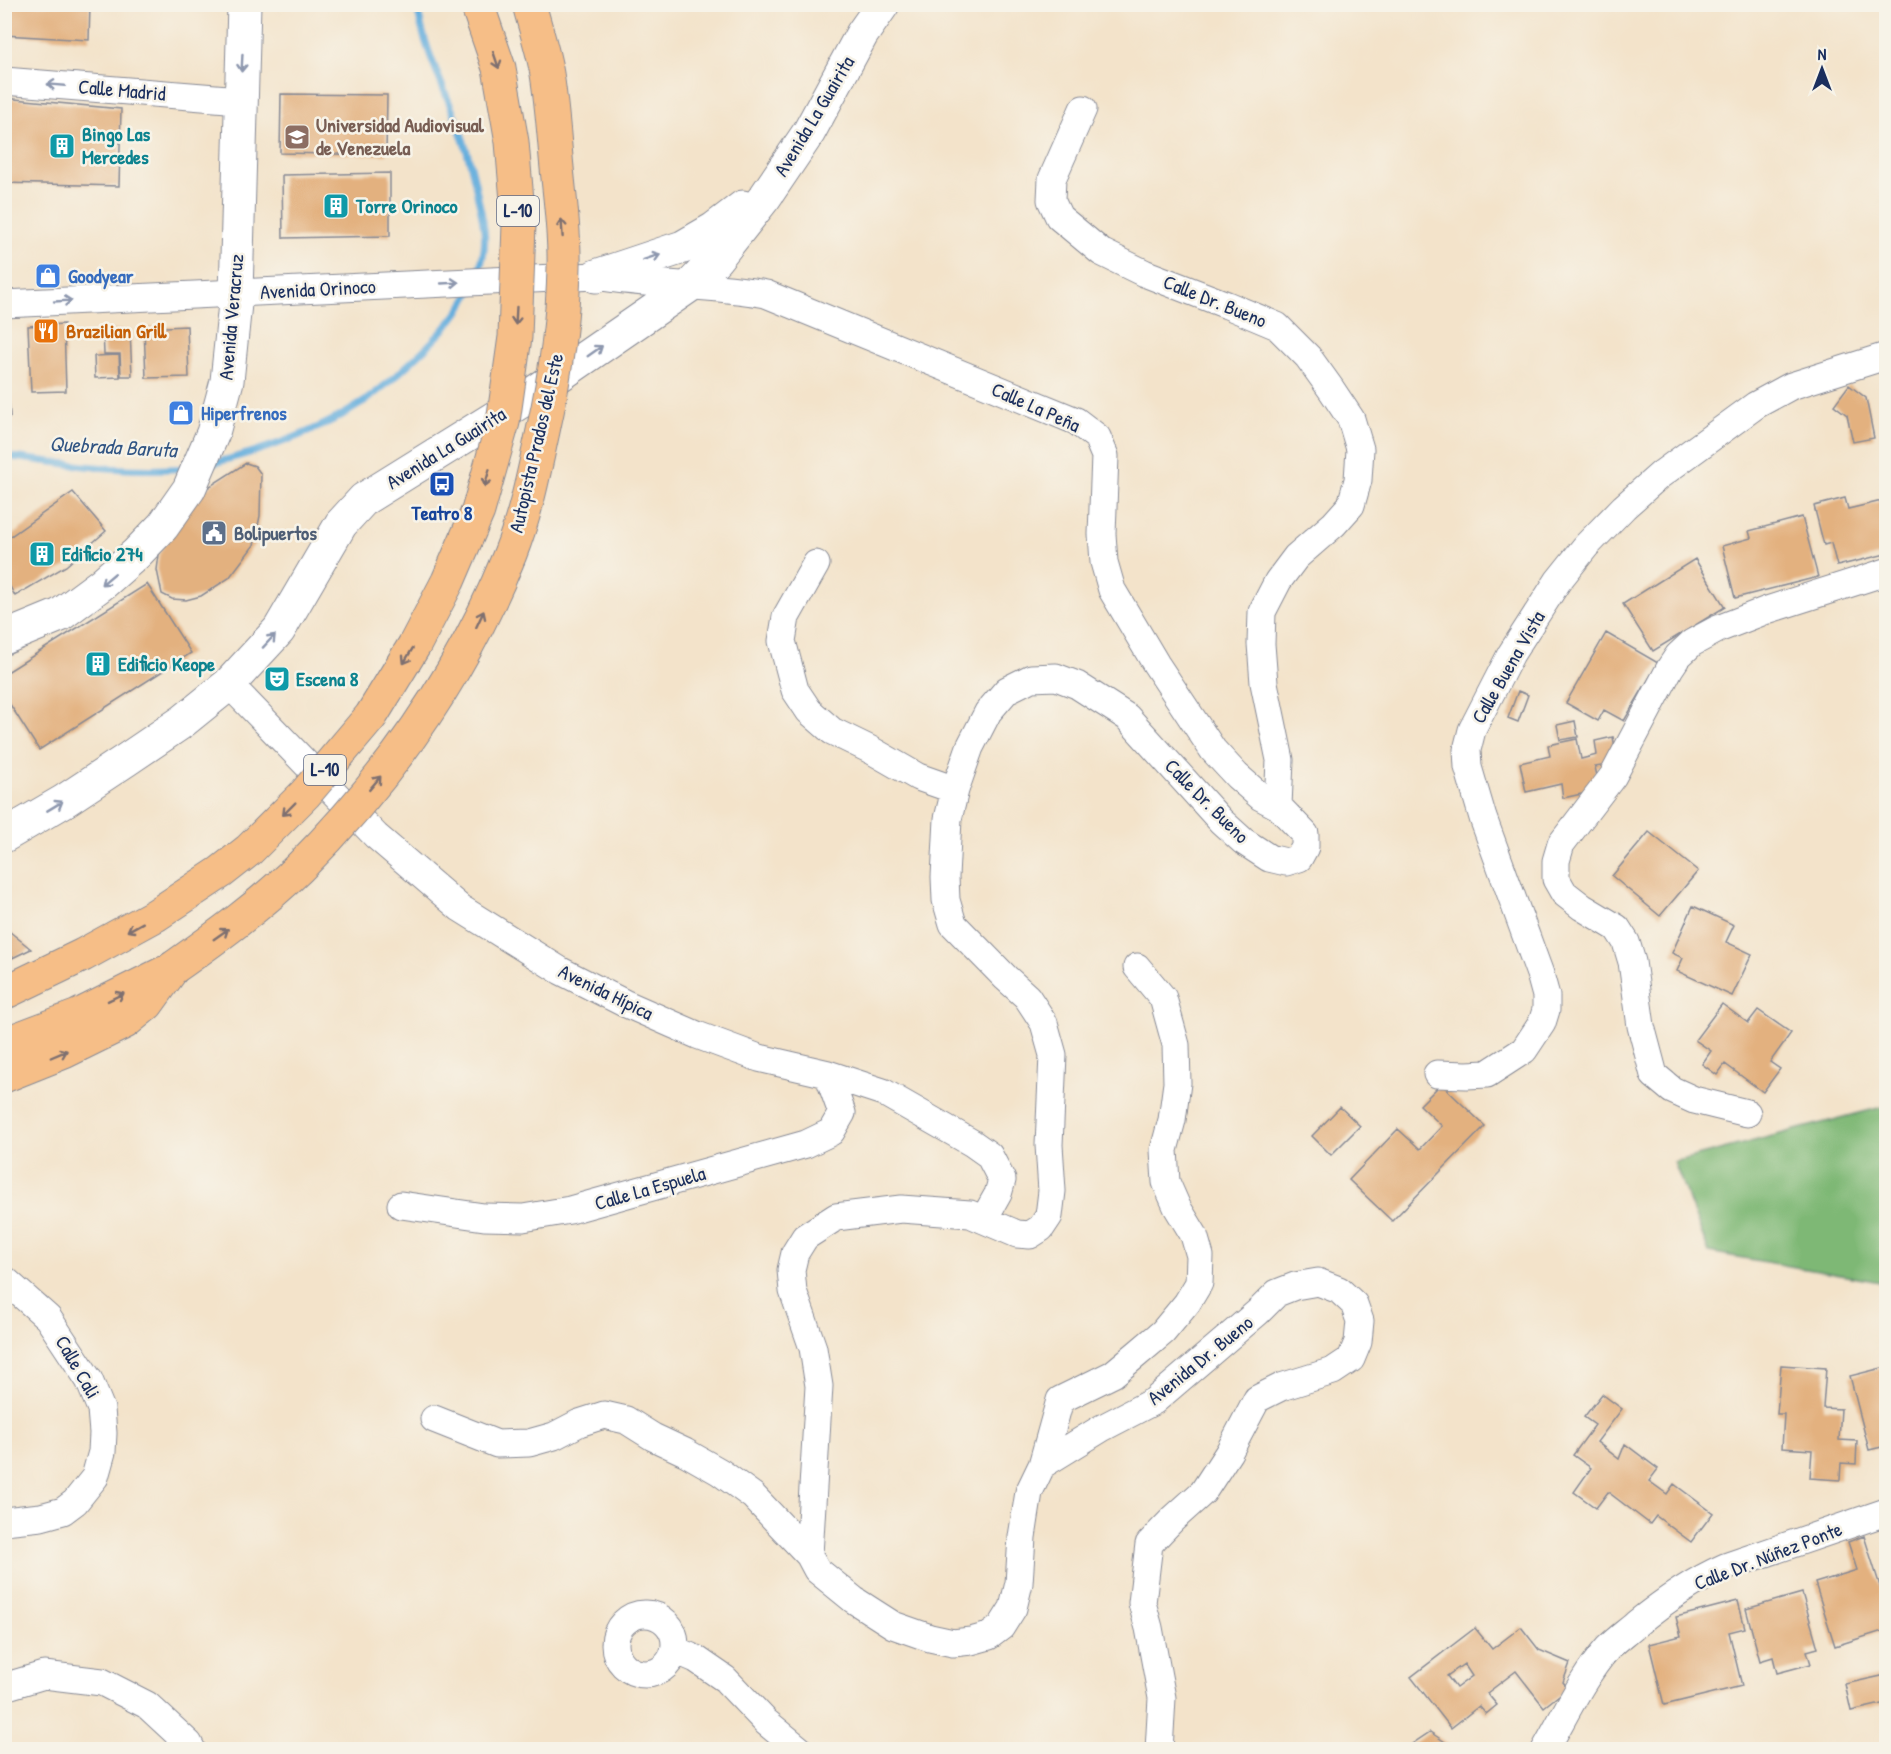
<svg xmlns="http://www.w3.org/2000/svg" width="1891" height="1754" font-family="'Patrick Hand',sans-serif">
	<style>
		.forest { fill: #7eb875; stroke: #4c746a; stroke-width: 1.5 }
		.lines { fill: none; stroke-linecap: round; stroke-linejoin: round }
		.stream { stroke: #65aedd; stroke-width: 7 }
		.building { fill: #e3b17f; fill-rule: evenodd }
		.minor-casing { stroke: #878994; stroke-width: 29 }
		.tertiary-casing { stroke: #878994; stroke-width: 35 }
		.motorway-casing { stroke: #878994; stroke-width: 35 }
		.minor { stroke: #fff; stroke-width: 27 }
		.tertiary { stroke: #fff; stroke-width: 33 }
		.motorway { stroke: #f6be87; stroke-width: 33 }
		.motorway-bridge-casing { stroke: #878994; stroke-width: 35; stroke-linecap: butt }
		.motorway-bridge { stroke: #f6be87; stroke-width: 33 }
		.oneway { stroke: #7e6f70 }
		.oneway2 { stroke: #8d97ae }
		.labels { text-anchor: middle; stroke-width: 5; stroke-linejoin: round; paint-order: stroke }
		.shield { fill: #f7f3e8; stroke: #5d6a87; stroke-width: 1.5 }
		.shield-label { font-size: 18px; font-weight: bold; fill: #1b2f5e }
		.street-label { font-size: 20px; fill: #1b2f5e; stroke: #f7f3e8 }
		.education-label { font-size: 20px; font-weight: bold; fill: #785e54; stroke: #f7f3e8; text-anchor: start }
		.culture-label { font-size: 20px; font-weight: bold; fill: #0d838f; stroke: #f7f3e8; text-anchor: start }
		.shop-label { font-size: 20px; font-weight: bold; fill: #366cbe; stroke: #f7f3e8; text-anchor: start }
		.food-label { font-size: 20px; font-weight: bold; fill: #c56008; stroke: #f7f3e8; text-anchor: start }
		.transit-label { font-size: 20px; font-weight: bold; fill: #164399; stroke: #f7f3e8 }
		.service-label { font-size: 20px; font-weight: bold; fill: #4e5e75; stroke: #f7f3e8; text-anchor: start }
		.water-label { font-size: 21px; font-style: italic; fill: #315584; stroke: #f7f3e8 }
	</style>
	<rect width="100%" height="100%" fill="#f7f3e8"/>
	<filter id="ink" filterUnits="userSpaceOnUse"><feTurbulence type="fractalNoise" baseFrequency=".0167" numOctaves="2"/><feDisplacementMap in="SourceGraphic" scale="12" xChannelSelector="R" yChannelSelector="G"/><feConvolveMatrix kernelMatrix="1 2 1 2 8 2 1 2 1" color-interpolation-filters="sRGB"/></filter>
	<filter id="wash" filterUnits="userSpaceOnUse"><feTurbulence type="fractalNoise" baseFrequency=".008" numOctaves="4" result="noise"/><feDisplacementMap in="SourceGraphic" scale="24" xChannelSelector="R" yChannelSelector="G"/><feGaussianBlur stdDeviation="1.35" result="paint"/><feColorMatrix in="noise" values="0 0 0 0 0 0 0 0 0 0 0 0 0 0 0 0 0 1.4 0 .05"/><feComposite in="paint" operator="in"/></filter>
	<g filter="url(#wash)">
		<rect width="100%" height="100%" fill="#f3e3ca"/>
		<!-- forest -->
		<path class="forest" d="M 1886,1106 L 1886,1283 L 1709,1252 L 1674,1162 Z"/>
		<g class="lines">
			<!-- stream -->
			<path class="stream" d="M 417,4 C 423,50 447,92 462,136 C 469,156 474,177 478,198 C 485,227 489,247 477,275
				M 4,456 C 64,464 127,473 187,468
				M 210,464 C 262,451 317,433 362,403 C 386,386 407,366 428,346 C 444,330 463,310 472,288"/>
		</g>
		<g id="blocks">
			<!-- building -->
			<path class="building" d="M 4,5 L 90,5 L 89,40 L 4,35 Z
				M 281,94 L 387,95 L 386,155 L 280,153 Z
				M 4,98 L 121,109 L 119,186 L 4,183 Z
				M 390,173 L 390,236 L 283,238 L 282,175 Z
				M 64,324 L 66,391 L 31,392 L 28,326 Z
				M 187,326 L 189,377 L 146,378 L 144,328 Z
				M 130,330 L 132,376 L 121,376 L 120,354 L 104,354 L 103,331 Z
				M 4,336 L 6,336 L 10,417 L 4,417 Z
				M 119,355 L 120,377 L 95,378 L 94,356 Z
				M 1849,385 L 1866,398 L 1874,438 L 1853,442 L 1847,415 L 1834,405 Z
				M 246,463 L 255,466 L 261,474 L 260,516 L 254,545 L 229,578 L 201,596 L 186,600 L 172,599 L 162,594 L 157,570 L 159,555 L 177,522 L 196,495 Z
				M 73,492 L 106,531 L 66,566 L 15,596 L 4,575 L 4,541 Z
				M 1845,498 L 1848,509 L 1886,500 L 1886,554 L 1837,566 L 1831,543 L 1824,545 L 1814,506 Z
				M 1802,517 L 1818,577 L 1735,598 L 1722,546 L 1751,538 L 1749,531 Z
				M 1695,559 L 1725,607 L 1653,651 L 1623,604 Z
				M 147,584 L 191,653 L 39,750 L 4,695 L 4,674 Z
				M 1606,633 L 1658,663 L 1624,721 L 1604,710 L 1598,721 L 1566,703 Z
				M 1518,691 L 1528,695 L 1518,722 L 1508,718 Z
				M 1575,721 L 1578,737 L 1560,740 L 1557,725 Z
				M 1613,737 L 1618,763 L 1595,767 L 1600,790 L 1563,798 L 1561,784 L 1526,792 L 1520,763 L 1550,756 L 1548,745 L 1577,739 L 1581,759 L 1597,755 L 1595,741 Z
				M 1649,832 L 1698,871 L 1660,916 L 1612,876 Z
				M 1693,906 L 1734,925 L 1726,942 L 1752,954 L 1732,996 L 1677,971 L 1683,958 L 1672,953 Z
				M 4,927 L 31,949 L 4,962 Z
				M 1722,1004 L 1748,1023 L 1758,1010 L 1791,1033 L 1770,1062 L 1780,1069 L 1763,1092 L 1725,1064 L 1717,1075 L 1702,1064 L 1711,1051 L 1695,1040 Z
				M 1441,1084 L 1485,1126 L 1392,1221 L 1349,1180 L 1398,1129 L 1420,1149 L 1442,1126 L 1420,1105 Z
				M 1340,1107 L 1360,1126 L 1331,1155 L 1312,1136 Z
				M 1781,1365 L 1826,1368 L 1823,1408 L 1841,1409 L 1839,1440 L 1857,1441 L 1856,1464 L 1841,1463 L 1840,1480 L 1810,1478 L 1812,1450 L 1782,1448 L 1784,1414 L 1777,1414 Z
				M 1886,1367 L 1886,1446 L 1869,1450 L 1850,1376 Z
				M 1602,1394 L 1622,1409 L 1597,1442 L 1619,1459 L 1625,1444 L 1658,1469 L 1649,1481 L 1667,1494 L 1674,1484 L 1713,1513 L 1691,1542 L 1656,1516 L 1650,1524 L 1608,1492 L 1596,1508 L 1574,1492 L 1591,1468 L 1573,1455 L 1595,1425 L 1584,1417 Z
				M 1864,1536 L 1886,1605 L 1886,1630 L 1835,1646 L 1815,1583 L 1857,1570 L 1848,1542 Z
				M 1802,1593 L 1818,1648 L 1807,1651 L 1811,1664 L 1777,1673 L 1773,1657 L 1760,1661 L 1746,1609 Z
				M 1738,1601 L 1745,1628 L 1729,1632 L 1742,1686 L 1664,1705 L 1649,1644 L 1681,1636 L 1676,1617 Z
				M 1521,1627 L 1539,1650 L 1570,1663 L 1563,1682 L 1568,1688 L 1544,1707 L 1516,1671 L 1487,1693 L 1497,1705 L 1486,1714 L 1479,1706 L 1451,1728 L 1411,1677 L 1475,1628 L 1492,1649 ZM 1464,1664 L 1472,1676 L 1456,1688 L 1447,1676 Z
				M 1886,1675 L 1886,1703 L 1851,1711 L 1845,1684 Z
				M 1430,1732 L 1457,1750 L 1403,1750 Z"/>
		</g>
	</g>
	<g filter="url(#ink)">
		<use href="#blocks" fill-opacity="0" stroke="#878994" stroke-width="1.5"/>
		<g class="lines">
			<!-- minor casing -->
			<g class="minor-casing">
				<path id="minor" d="M 4,81 L 240,100
					M 1083,109 L 1052,179 L 1051,200 L 1059,217 L 1101,252 L 1144,273 L 1227,305 L 1277,326 L 1308,357 L 1331,389 L 1351,419 L 1360,449 L 1358,480 L 1351,505 L 1334,524 L 1296,557 L 1278,581 L 1262,612 L 1261,644 L 1264,683 L 1280,760 L 1278,806
					M 4,304 L 596,276 C 652,286 709,284 766,294 L 1076,421 L 1097,437 L 1105,456 L 1102,534 L 1104,562 L 1112,590 L 1156,664 L 1213,750 L 1237,776 L 1261,797 L 1278,806 L 1305,834 L 1305,847 L 1299,858 L 1286,862 L 1269,858 L 1243,841 L 1221,821 L 1127,717 L 1077,685 L 1056,677 L 1031,678 L 1007,690 L 988,712 L 970,747 L 955,790 L 948,819 L 945,877 L 946,900 L 953,924 L 1006,978 L 1027,997 L 1044,1023 L 1053,1055 L 1049,1145 L 1052,1191 L 1049,1216 L 1041,1228 L 1030,1235 L 1017,1234 L 970,1214 L 901,1209 L 836,1217 L 805,1237 L 795,1253 L 791,1270 L 793,1291 L 813,1348 L 819,1386 L 809,1555 L 817,1570 L 854,1600 L 893,1625 L 930,1638 L 953,1643 L 971,1641 L 989,1636 L 1001,1627 L 1013,1608 L 1019,1583 L 1022,1537 L 1029,1492 L 1042,1465 L 1102,1428 L 1154,1401 L 1258,1312 L 1277,1293 L 1295,1286 L 1318,1282 L 1339,1290 L 1354,1304 L 1360,1321 L 1358,1342 L 1351,1359 L 1333,1371 L 1281,1387 L 1257,1399 L 1229,1452 L 1203,1492 L 1173,1519 L 1149,1544 L 1142,1603 L 1149,1628 L 1162,1698 L 1159,1750
					M 816,564 L 786,617 L 782,641 L 795,690 L 809,711 L 832,731 L 871,750 L 918,777 L 955,790
					M 229,684 L 376,836 L 460,908 L 561,971 L 624,1003 L 697,1035 L 759,1058 L 828,1074 L 883,1092 L 972,1143 L 989,1155 L 1002,1180 L 998,1194 L 984,1219
					M 1437,1074 L 1467,1075 L 1487,1074 L 1524,1050 L 1542,1023 L 1546,1010 L 1546,996 L 1540,974 L 1483,818 L 1468,767 L 1467,750 L 1472,730 L 1511,654 L 1558,581 L 1586,546 L 1624,507 L 1660,475 L 1756,405 L 1791,386 L 1886,356
					M 1747,1113 L 1694,1100 L 1672,1090 L 1654,1075 L 1641,1026 L 1632,962 L 1626,942 L 1617,928 L 1582,907 L 1564,893 L 1556,879 L 1556,861 L 1561,844 L 1613,776 L 1670,668 L 1678,656 L 1692,643 L 1718,629 L 1767,610 L 1886,572
					M 401,1205 L 484,1217 L 523,1218 L 570,1210 L 806,1144 L 831,1132 L 842,1113 L 828,1074
					M 4,1279 L 48,1318 L 89,1380 L 101,1409 L 103,1433 L 102,1452 L 95,1477 L 75,1502 L 63,1511 L 41,1517 L 4,1521
					M 434,1419 L 497,1444 L 529,1443 L 554,1436 L 579,1423 L 604,1415 L 626,1420 L 653,1437 L 685,1452 L 720,1472 L 753,1496 L 809,1555
					M 1042,1465 L 1060,1400 L 1113,1374 L 1137,1354 L 1163,1332 L 1187,1303 L 1199,1283 L 1200,1256 L 1194,1235 L 1177,1207 L 1166,1182 L 1164,1150 L 1172,1120 L 1177,1083 L 1176,1045 L 1163,998 L 1137,967
					M615 1644a30 30 0 1 1 60 0a30 30 0 1 1-60 0Z
					M 675,1650 L 696,1659 L 725,1679 L 766,1722 L 800,1750
					M 4,1687 L 44,1675 L 102,1682 L 147,1705 L 189,1744 L 192,1750
					M 1545,1750 C 1564,1717 1583,1676 1608,1648 C 1617,1639 1627,1632 1636,1624 C 1664,1601 1691,1582 1725,1567 L 1886,1512"/>
			</g>
			<!-- tertiary casing -->
			<g class="tertiary-casing">
				<path id="tertiary" d="M 596,276 L 683,247 L 714,229 L 743,207
					M 4,638 L 60,615 L 103,583 L 136,554 L 163,526 L 189,489 L 213,433 L 227,381 L 236,294 L 244,4
					M 4,836 L 64,801 L 126,760 L 182,722 L 229,684 L 279,630 L 341,524 L 364,499 L 528,397 L 692,284 L 716,259 L 765,197 L 809,132 L 862,34 L 883,4"/>
			</g>
			<!-- motorway casing -->
			<g class="motorway-casing">
				<path id="motorway" d="M 4,1044 L 78,1016 L 164,973
					M 4,1076 L 64,1052 L 125,1022 L 147,1004 L 173,968"/>
			</g>
			<!-- minor -->
			<use href="#minor" class="minor"/>
			<!-- tertiary -->
			<use href="#tertiary" class="tertiary"/>
			<!-- motorway -->
			<use href="#motorway" class="motorway"/>
			<!-- motorway-bridge casing -->
			<g class="motorway-bridge-casing">
				<path id="motorway-bridge" d="M 173,968 C 217,937 260,906 299,868 C 389,778 463,672 510,554 C 526,514 534,472 543,431 C 555,377 563,323 564,267 C 565,234 560,200 557,168 C 554,137 552,105 547,74 C 543,51 535,27 529,4
					M 4,993 L 83,955 L 156,915 L 221,872 L 249,850 L 305,794 L 371,716 L 415,644 L 448,581 L 478,511 L 503,422 L 515,337 L 519,224 L 512,142 L 499,68 L 477,4"/>
			</g>
			<!-- motorway-bridge -->
			<use href="#motorway-bridge" class="motorway-bridge"/>
		</g>
		<!-- one-way arrows -->
		<defs><path id="oneway-shaft" d="M-6 0H5M1.5-3L5.5 0L1.5 3" fill="none" stroke-width="1.6" stroke-linecap="round" stroke-linejoin="round" transform="scale(1.5)"/></defs>
		<g class="oneway">
			<use href="#oneway-shaft" transform="translate(496 60) rotate(71)"/>
			<use href="#oneway-shaft" transform="translate(562 228) rotate(-94)"/>
			<use href="#oneway-shaft" transform="translate(516 316) rotate(93)"/>
			<use href="#oneway-shaft" transform="translate(487 478) rotate(106)"/>
			<use href="#oneway-shaft" transform="translate(480 619) rotate(-65)"/>
			<use href="#oneway-shaft" transform="translate(408 656) rotate(121)"/>
			<use href="#oneway-shaft" transform="translate(375 783) rotate(-50)"/>
			<use href="#oneway-shaft" transform="translate(289 809) rotate(135)"/>
			<use href="#oneway-shaft" transform="translate(135 927) rotate(151)"/>
			<use href="#oneway-shaft" transform="translate(221 934) rotate(-35)"/>
			<use href="#oneway-shaft" transform="translate(116 997) rotate(-26)"/>
			<use href="#oneway-shaft" transform="translate(59 1054) rotate(-23)"/>
		</g>
		<g class="oneway2">
			<use href="#oneway-shaft" transform="translate(242 63) rotate(93)"/>
			<use href="#oneway-shaft" transform="translate(56 85) rotate(-175)"/>
			<use href="#oneway-shaft" transform="translate(652 257) rotate(-18)"/>
			<use href="#oneway-shaft" transform="translate(450 283) rotate(-3)"/>
			<use href="#oneway-shaft" transform="translate(63 301) rotate(-3)"/>
			<use href="#oneway-shaft" transform="translate(595 351) rotate(-35)"/>
			<use href="#oneway-shaft" transform="translate(108 579) rotate(140)"/>
			<use href="#oneway-shaft" transform="translate(269 641) rotate(-47)"/>
			<use href="#oneway-shaft" transform="translate(55 806) rotate(-31)"/>
		</g>
	</g>
	<!-- icons -->
	<defs>
		<g id="university-square" transform="scale(1.35)"><rect x="-9" y="-9" width="18" height="18" rx="4" fill="#8d6e63" stroke="#f7f3e8"/><path d="M0-5L7-2L0 1L-7-2ZM-4 1L0 2.5L4 1V4Q0 6-4 4Z" fill="#fff"/></g>
		<g id="building-square" transform="scale(1.35)"><rect x="-9" y="-9" width="18" height="18" rx="4" fill="#0f9aa8" stroke="#f7f3e8"/><path d="M-4-6H4V6H1V3H-1V6H-4ZM-2.5-4.3h1.7v1.8h-1.7ZM.8-4.3h1.7v1.8H.8ZM-2.5-1h1.7V.8h-1.7ZM.8-1h1.7V.8H.8Z" fill="#fff"/></g>
		<g id="shop-square" transform="scale(1.35)"><rect x="-9" y="-9" width="18" height="18" rx="4" fill="#3f7fe0" stroke="#f7f3e8"/><path d="M-5-2.5h2.3a2.7 3.5 0 0 1 5.4 0H5L5.5 6h-11ZM-1.5-2.5h3a1.5 2.3 0 0 0-3 0Z" fill="#fff"/></g>
		<g id="restaurant-square" transform="scale(1.35)"><rect x="-9" y="-9" width="18" height="18" rx="4" fill="#e8710a" stroke="#f7f3e8"/><path d="M-5-6h1v4h1v-4h1v4h1v-4h1v5L-1.5 .5V6h-2V.5L-5-1ZM5-6V6H3V1.5H1.5Q1.5-4 5-6Z" fill="#fff"/></g>
		<g id="bus-square" transform="scale(1.35)"><rect x="-9" y="-9" width="18" height="18" rx="4" fill="#1a4fb4" stroke="#f7f3e8"/><path d="M-5-6H5V4H4V6H2V4H-2V6H-4V4H-5ZM-3.5-4V0h7V-4ZM-3.5 1.2v1.5H-2V1.2ZM2 1.2v1.5H3.5V1.2Z" fill="#fff"/></g>
		<g id="civic-square" transform="scale(1.35)"><rect x="-9" y="-9" width="18" height="18" rx="4" fill="#5c6f8a" stroke="#f7f3e8"/><path d="M-.6-6.5H3V-4.5H.6V-3L4-1V1h2V6H-6V1h2V-1L-.6-3ZM-1.2 2.5V6h2.4V2.5Z" fill="#fff"/></g>
		<g id="theatre-square" transform="scale(1.35)"><rect x="-9" y="-9" width="18" height="18" rx="4" fill="#0f9aa8" stroke="#f7f3e8"/><path d="M-5-5.5Q0-4 5-5.5V0Q5 5 0 6Q-5 5-5 0ZM-3.3-2.5H-1v1.5H-3.3ZM1-2.5H3.3v1.5H1ZM-2.8 1Q0 5.5 2.8 1Z" fill="#fff"/></g>
	</defs>
	<g fill-rule="evenodd">
		<use href="#university-square" x="297" y="137"/>
		<use href="#building-square" x="62" y="146"/>
		<use href="#building-square" x="336" y="206"/>
		<use href="#shop-square" x="48" y="276"/>
		<use href="#restaurant-square" x="46" y="331"/>
		<use href="#shop-square" x="181" y="413"/>
		<use href="#bus-square" x="442" y="484"/>
		<use href="#civic-square" x="214" y="533"/>
		<use href="#building-square" x="42" y="554"/>
		<use href="#building-square" x="98" y="664"/>
		<use href="#theatre-square" x="277" y="679"/>
	</g>
	<g class="labels">
		<!-- shield labels -->
		<g class="shield">
			<rect x="497" y="196" width="42" height="30" rx="4.5"/>
			<rect x="304" y="755" width="42" height="30" rx="4.5"/>
		</g>
		<g class="shield-label">
			<text x="518" y="217">L-10</text>
			<text x="325" y="776">L-10</text>
		</g>
		<!-- street labels -->
		<g class="street-label">
			<text transform="translate(122 90) rotate(5)" y="7">Calle Madrid</text>
			<text transform="translate(814 116) rotate(-59)" y="7">Avenida La Guairita</text>
			<text transform="translate(318 289) rotate(-3)" y="7">Avenida Orinoco</text>
			<text transform="translate(1215 301) rotate(22)" y="7">Calle Dr. Bueno</text>
			<text transform="translate(231 317) rotate(-85)" y="7">Avenida Veracruz</text>
			<text transform="translate(1036 407) rotate(24)" y="7">Calle La Peña</text>
			<text transform="translate(536 443) rotate(-77)" y="7">Autopista Prados del Este</text>
			<text transform="translate(446 448) rotate(-32)" y="7">Avenida La Guairita</text>
			<text transform="translate(1508 667) rotate(-60)" y="7">Calle Buena Vista</text>
			<text transform="translate(1207 801) rotate(45)" y="7">Calle Dr. Bueno</text>
			<text transform="translate(606 992) rotate(26)" y="7">Avenida Hípica</text>
			<text transform="translate(650 1188) rotate(-16)" y="7">Calle La Espuela</text>
			<text transform="translate(1200 1360) rotate(-39)" y="7">Avenida Dr. Bueno</text>
			<text transform="translate(78 1367) rotate(60)" y="7">Calle Cali</text>
			<text transform="translate(1768 1556) rotate(-21)" y="7">Calle Dr. Núñez Ponte</text>
		</g>
		<!-- education labels -->
		<g class="education-label">
			<text x="316" y="132">Universidad Audiovisual<tspan x="316" dy="23">de Venezuela</tspan></text>
		</g>
		<!-- culture labels -->
		<g class="culture-label">
			<text x="82" y="141">Bingo Las<tspan x="82" dy="23">Mercedes</tspan></text>
			<text x="356" y="213">Torre Orinoco</text>
			<text x="62" y="561">Edificio 274</text>
			<text x="118" y="671">Edificio Keope</text>
			<text x="296" y="686">Escena 8</text>
		</g>
		<!-- shop labels -->
		<g class="shop-label">
			<text x="68" y="283">Goodyear</text>
			<text x="201" y="420">Hiperfrenos</text>
		</g>
		<!-- food labels -->
		<g class="food-label">
			<text x="66" y="338">Brazilian Grill</text>
		</g>
		<!-- transit labels -->
		<g class="transit-label">
			<text x="442" y="520">Teatro 8</text>
		</g>
		<!-- service labels -->
		<g class="service-label">
			<text x="234" y="540">Bolipuertos</text>
		</g>
		<!-- water labels -->
		<g class="water-label">
			<text transform="translate(113 447) rotate(3)" y="7">Quebrada Baruta</text>
		</g>
	</g>
	<!-- margin -->
	<rect width="1891" height="1754" fill="none" stroke="#f7f3e8" stroke-width="24"/>
	<!-- north arrow -->
	<g transform="translate(1822 69)" stroke="#f7f3e8" stroke-width="4.5" paint-order="stroke">
	<path d="M0-4.5L10 22L0 15L-10 22Z" fill="#1b2f5e"/>
	<text y="-9" font-size="16" font-weight="bold" text-anchor="middle" fill="#1b2f5e">N</text>
	</g>
</svg>
